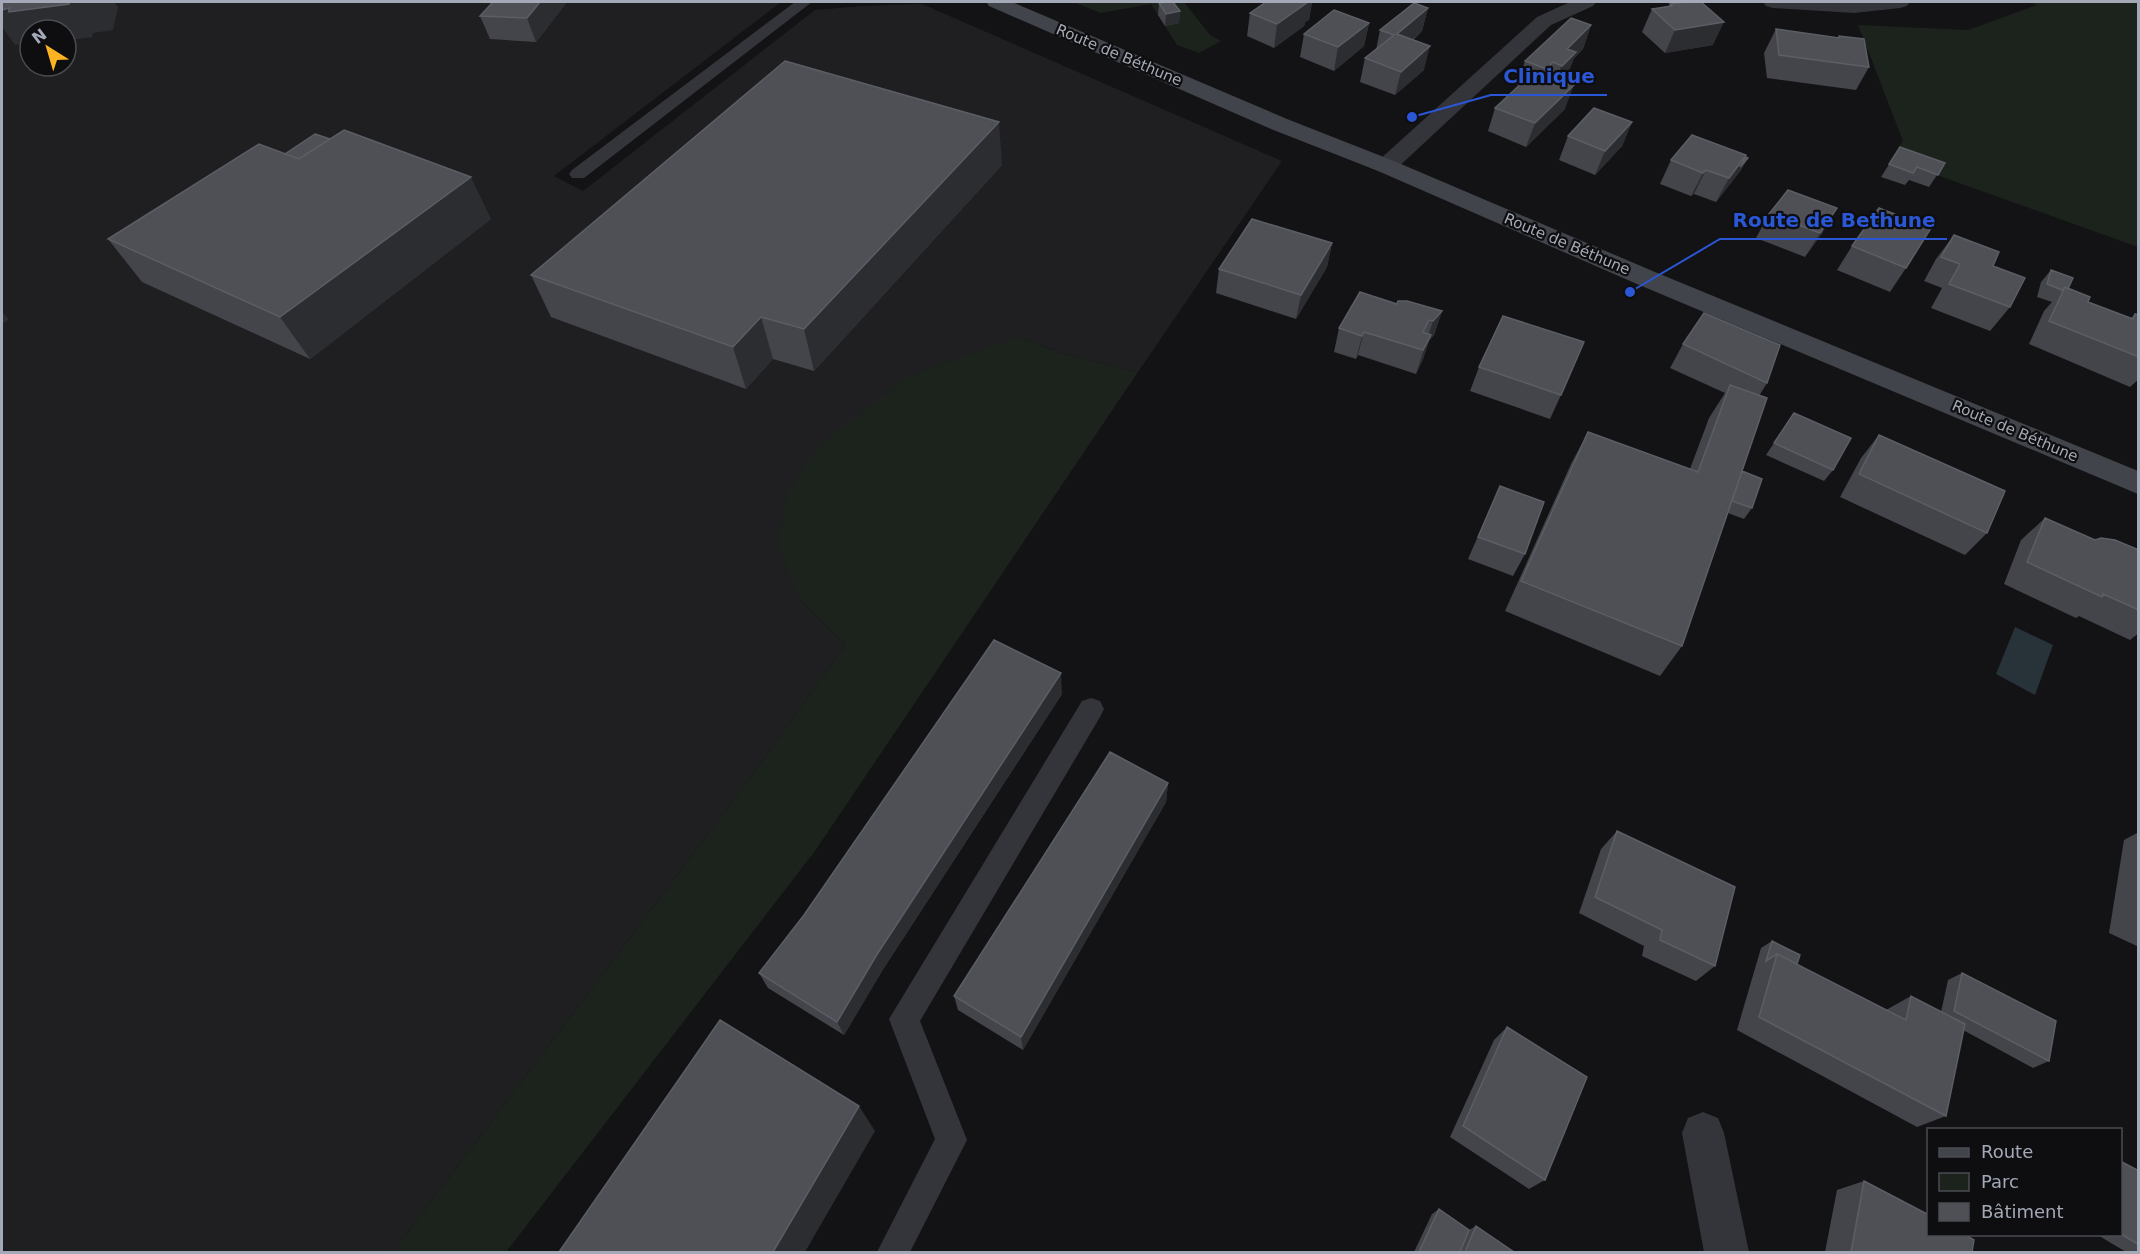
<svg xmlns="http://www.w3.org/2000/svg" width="2140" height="1254" font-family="'DejaVu Sans',sans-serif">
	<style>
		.built { fill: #1f1f22; fill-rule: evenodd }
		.green { fill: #1b231c }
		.water { fill: #283239 }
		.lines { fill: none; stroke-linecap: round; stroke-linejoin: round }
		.lane { fill: #34353a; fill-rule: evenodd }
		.street { fill: #34353a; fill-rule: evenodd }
		.secondary { fill: #41444a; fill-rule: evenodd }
		.wall { fill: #43454a }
		.shaded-wall { fill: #2c2d30 }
		.building { fill: #4e5056; stroke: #5b5e65; stroke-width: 1.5 }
		.labels { text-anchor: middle; stroke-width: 4.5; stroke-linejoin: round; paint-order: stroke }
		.far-street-label { font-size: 15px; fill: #a3a9b6; stroke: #0e0e10 }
		.leader { fill: none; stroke: #2a57d5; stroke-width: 2 }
		.callout-dot { fill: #2a57d5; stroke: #0e0e10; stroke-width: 2 }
		.callout-label { font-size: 20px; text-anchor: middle; font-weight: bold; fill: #2a57d5; stroke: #0e0e10; stroke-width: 4.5; stroke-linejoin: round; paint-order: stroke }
	</style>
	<rect width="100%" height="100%" fill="#131315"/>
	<!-- built -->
	<path class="built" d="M 2,2 L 781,2 L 554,176 L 583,191 L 815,10 L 863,6 L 922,4 L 1282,161 L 1138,372 L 1061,353 L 1018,337 L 800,600 L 846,645 L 737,796 L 393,1252 L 2,1252 ZM 30,30 L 66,30 L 66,66 L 30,66 Z"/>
	<!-- green -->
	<path class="green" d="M 1073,2 L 1184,2 L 1210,35 L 1221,41 L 1199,53 L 1177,45 L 1151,4 L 1101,13 Z
		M 2029,2 L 2138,2 L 2138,247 L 1892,159 L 1903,141 L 1858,25 L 1968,30 L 2037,5 Z
		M 1018,337 L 1061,353 L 1138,372 L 815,851 L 506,1252 L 393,1252 L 737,796 L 846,645 L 800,600 L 778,544 L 787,494 L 804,466 L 824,441 L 909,376 Z"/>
	<!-- water -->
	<path class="water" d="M 2015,627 L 2053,645 L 2035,695 L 1996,674 Z"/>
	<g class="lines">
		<!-- lane -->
		<path class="lane" d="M 795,2 L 812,2 L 584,178 L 572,178 L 569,174 L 572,170 Z
			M 1091,698 L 1100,701 L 1104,709 L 1100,717 L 920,1021 L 967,1140 L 910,1252 L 877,1252 L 935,1139 L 889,1019 L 1082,701 Z"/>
		<!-- street -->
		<path class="street" d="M 1570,2 L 1596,2 L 1593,6 L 1551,25 L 1394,171 L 1386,173 L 1378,171 L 1374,166 L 1378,161 L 1537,17 Z
			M 1763,2 L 1910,2 L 1907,6 L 1900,8 L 1854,13 L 1773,8 L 1766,6 Z
			M 1703,1112 L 1718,1118 L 1724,1133 L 1749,1252 L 1704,1252 L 1682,1133 L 1688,1118 Z"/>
		<!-- secondary -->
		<path class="secondary" d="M 986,2 L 1012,2 L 1287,119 L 1394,161 L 1655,272 L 2138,471 L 2138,494 L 1637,284 L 1378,171 L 1271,129 L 989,6 Z"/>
	</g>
	<!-- wall -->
	<path class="wall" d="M 567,2 L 536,42 L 490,39 L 480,16 Z
		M 1266,2 L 1312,2 L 1309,20 L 1305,22 L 1304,26 L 1274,48 L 1247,36 L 1250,13 Z
		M 1159,3 L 1180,11 L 1179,23 L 1165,26 L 1158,15 Z
		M 1670,4 L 1713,45 L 1665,53 L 1642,32 L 1652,9 L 1669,6 Z
		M 1428,8 L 1422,31 L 1413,40 L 1424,70 L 1395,95 L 1360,82 L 1365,58 L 1376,50 L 1380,30 Z
		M 1369,23 L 1364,46 L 1334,71 L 1300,57 L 1304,34 Z
		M 1591,25 L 1583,49 L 1574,58 L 1567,76 L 1562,81 L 1565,109 L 1526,147 L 1488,131 L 1495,108 L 1519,85 L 1517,85 L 1525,61 Z
		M 1776,29 L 1838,38 L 1839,36 L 1869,67 L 1856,90 L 1767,78 L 1764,53 Z
		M 1632,122 L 1622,146 L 1595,175 L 1559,160 L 1568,136 Z
		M 1900,147 L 1945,163 L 1929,187 L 1909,180 L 1905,185 L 1881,177 Z
		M 285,154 L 491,219 L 310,359 L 142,282 L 108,239 Z
		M 1746,157 L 1748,158 L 1741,170 L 1716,202 L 1694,194 L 1691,196 L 1660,184 L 1671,160 Z
		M 1002,165 L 814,371 L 773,359 L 746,389 L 551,317 L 531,275 Z
		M 1769,214 L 1823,232 L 1805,257 L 1756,238 Z
		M 1954,235 L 1993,266 L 2010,307 L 1990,331 L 1931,308 L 1942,288 L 1924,281 L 1936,259 Z
		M 1332,243 L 1327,267 L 1296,319 L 1216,293 L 1219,269 Z
		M 1852,246 L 1906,268 L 1890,292 L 1837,270 Z
		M 2051,270 L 2068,289 L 2088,302 L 2131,318 L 2135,314 L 2139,315 L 2139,379 L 2130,387 L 2029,344 L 2044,311 L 2052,302 L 2037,297 L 2041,282 Z
		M 1397,304 L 1442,311 L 1434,335 L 1429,341 L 1423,359 L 1416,374 L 1358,355 L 1356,359 L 1334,352 L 1339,328 Z
		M 1683,344 L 1767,383 L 1759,396 L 1742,471 L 1752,508 L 1744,519 L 1728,513 L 1682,646 L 1660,676 L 1505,611 L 1571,464 L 1588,432 L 1690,469 L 1709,418 L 1725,393 L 1670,368 Z
		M 1479,367 L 1561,395 L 1550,419 L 1470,391 Z
		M 1794,413 L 1833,470 L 1824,481 L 1766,455 Z
		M 1879,435 L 1987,533 L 1965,555 L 1840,497 L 1861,458 Z
		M 1500,486 L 1525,554 L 1513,576 L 1468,559 Z
		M 2045,518 L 2095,540 L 2139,550 L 2139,633 L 2130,640 L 2079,616 L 2076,618 L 2004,584 L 2021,540 Z
		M 1062,694 L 882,971 L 844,1035 L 768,988 L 759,973 Z
		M 1168,783 L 1166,802 L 1023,1050 L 958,1010 L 954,996 Z
		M 1617,831 L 1715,966 L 1696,981 L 1642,956 L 1644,946 L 1579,913 L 1601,849 Z
		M 2139,832 L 2139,947 L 2109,933 L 2124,840 Z
		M 1772,941 L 1797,964 L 1886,1010 L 1911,996 L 1941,1012 L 1948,980 L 1962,973 L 2049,1061 L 2033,1068 L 1963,1030 L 1946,1116 L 1917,1127 L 1737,1030 L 1761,948 Z
		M 1507,1027 L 1545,1180 L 1529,1189 L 1450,1137 L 1494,1040 Z
		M 2122,1162 L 2139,1171 L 2139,1252 L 2126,1252 L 2096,1234 L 2121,1234 L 2121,1163 Z
		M 1864,1181 L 1972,1252 L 1825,1252 L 1837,1190 Z
		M 1439,1209 L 1469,1230 L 1476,1226 L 1514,1252 L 1414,1252 L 1432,1214 Z"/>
	<!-- shaded-wall -->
	<path class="shaded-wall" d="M 2,2 L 114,2 L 118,7 L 113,30 L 93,33 L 92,37 L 66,41 L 66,30 L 30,30 L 30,42 L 15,45 L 2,27 Z
		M 540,2 L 567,2 L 536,42 L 527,18 Z
		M 1305,2 L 1312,2 L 1309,20 L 1305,22 L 1304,26 L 1274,48 L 1277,24 Z
		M 1428,8 L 1422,31 L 1392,57 L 1397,34 Z
		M 1180,11 L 1179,23 L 1165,26 L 1166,14 Z
		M 1724,22 L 1713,45 L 1665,53 L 1675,30 Z
		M 1369,23 L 1364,46 L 1334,71 L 1338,47 Z
		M 1591,25 L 1583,49 L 1574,58 L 1567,76 L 1553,90 L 1567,49 Z
		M 1430,46 L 1424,70 L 1395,95 L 1401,72 Z
		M 1553,62 L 1545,86 L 1538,93 L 1547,69 Z
		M 1574,85 L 1565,109 L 1526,147 L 1535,123 Z
		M 999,122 L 1002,165 L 814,371 L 804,329 Z
		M 1632,122 L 1622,146 L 1595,175 L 1605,151 Z
		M 1746,155 L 1740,167 L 1748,158 L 1741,170 L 1716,202 L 1729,178 Z
		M 1706,170 L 1694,194 L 1691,196 L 1703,173 Z
		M 471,177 L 491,219 L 310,359 L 280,317 Z
		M 1837,208 L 1823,232 L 1805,257 L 1820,233 Z
		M 1332,243 L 1327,267 L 1296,319 L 1301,295 Z
		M 1442,311 L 1434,335 L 1429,341 L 1423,359 L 1416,374 L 1433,321 Z
		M 2,312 L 9,319 L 2,324 Z
		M 761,317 L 773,359 L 746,389 L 733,347 Z
		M 1364,332 L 1358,355 L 1356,359 L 1362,336 Z
		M 1061,673 L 1062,694 L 882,971 L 844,1035 L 837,1022 L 876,956 Z
		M 1168,783 L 1166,802 L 1023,1050 L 1021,1037 Z
		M 859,1106 L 875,1131 L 805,1252 L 773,1252 Z"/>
	<!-- building -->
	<path class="building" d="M 2,2 L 69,2 L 69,4 L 9,12 L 9,8 L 2,10 Z
		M 493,2 L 540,2 L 527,18 L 480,16 Z
		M 1168,2 L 1173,2 L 1180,11 L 1166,14 L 1159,3 Z
		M 1266,2 L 1308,2 L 1277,24 L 1250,13 Z
		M 1686,2 L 1701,2 L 1724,22 L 1675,30 L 1652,9 L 1672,6 L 1670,4 Z
		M 1414,3 L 1428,8 L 1397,34 L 1430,46 L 1401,72 L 1365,58 L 1394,35 L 1380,30 Z
		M 1334,10 L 1369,23 L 1338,47 L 1304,34 Z
		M 1571,18 L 1591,25 L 1567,49 L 1576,52 L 1562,66 L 1553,62 L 1547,69 L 1525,61 Z
		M 1776,29 L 1839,38 L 1839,36 L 1864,39 L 1869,67 L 1779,55 Z
		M 785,61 L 999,122 L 804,329 L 761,317 L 733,347 L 531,275 Z
		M 1551,76 L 1574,85 L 1535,123 L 1495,108 L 1526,79 L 1541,85 Z
		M 1594,108 L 1632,122 L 1605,151 L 1568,136 Z
		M 344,130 L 471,177 L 280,317 L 108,239 L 259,144 L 299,159 Z
		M 315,134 L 330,139 L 299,159 L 285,154 Z
		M 1692,135 L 1746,155 L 1729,178 L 1706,170 L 1703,173 L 1671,160 Z
		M 1900,147 L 1945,163 L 1938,175 L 1917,167 L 1913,173 L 1889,164 Z
		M 1746,157 L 1748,158 L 1740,167 Z
		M 1788,190 L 1837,208 L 1820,233 L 1769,214 Z
		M 1879,208 L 1931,228 L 1906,268 L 1852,246 Z
		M 1252,219 L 1332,243 L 1301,295 L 1219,269 Z
		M 1954,235 L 1999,252 L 1993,266 L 2025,278 L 2010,307 L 1949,284 L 1960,264 L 1941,257 Z
		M 2051,270 L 2073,278 L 2068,289 L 2065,287 L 2062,290 L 2047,284 Z
		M 2065,287 L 2090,297 L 2088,302 L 2133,319 L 2135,314 L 2139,315 L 2139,357 L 2049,321 Z
		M 1360,292 L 1397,304 L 1398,301 L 1407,301 L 1442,311 L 1433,321 L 1429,320 L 1423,332 L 1431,335 L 1423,350 L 1364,332 L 1362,336 L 1339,328 Z
		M 1704,313 L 1780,345 L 1767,383 L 1683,344 Z
		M 1503,316 L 1584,342 L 1561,395 L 1479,367 Z
		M 1730,385 L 1767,398 L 1682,646 L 1521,581 L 1588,432 L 1698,472 Z
		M 1794,413 L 1851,438 L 1833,470 L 1774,443 Z
		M 1879,435 L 2005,491 L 1987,533 L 1859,474 Z
		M 1742,471 L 1762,479 L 1752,508 L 1732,501 Z
		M 1500,486 L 1544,502 L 1525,554 L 1478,537 Z
		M 2045,518 L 2095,540 L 2101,538 L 2115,540 L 2139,550 L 2139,610 L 2103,594 L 2102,597 L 2027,562 Z
		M 994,640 L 1061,673 L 876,956 L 837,1022 L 759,973 L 804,915 Z
		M 1110,752 L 1168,783 L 1021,1037 L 954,996 Z
		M 1617,831 L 1735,887 L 1715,966 L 1660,940 L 1662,930 L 1595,897 Z
		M 1772,941 L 1800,955 L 1797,964 L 1777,954 L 1766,961 Z
		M 1777,954 L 1906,1020 L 1911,996 L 1965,1024 L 1946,1116 L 1759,1017 Z
		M 1962,973 L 2056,1021 L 2049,1061 L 1954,1011 Z
		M 720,1020 L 859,1106 L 773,1252 L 559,1252 Z
		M 1507,1027 L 1587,1077 L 1545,1180 L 1463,1126 Z
		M 2122,1162 L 2139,1171 L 2139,1245 L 2121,1234 L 2121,1173 Z
		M 1864,1181 L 1929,1215 L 1929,1234 L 1964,1234 L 1974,1240 L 1972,1252 L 1851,1252 Z
		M 1439,1209 L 1469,1230 L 1460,1252 L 1419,1252 Z
		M 1476,1226 L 1514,1252 L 1465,1252 Z"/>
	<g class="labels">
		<!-- far-street labels -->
		<g class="far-street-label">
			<text transform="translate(1119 55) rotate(23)" y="5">Route de Béthune</text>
			<text transform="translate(1567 244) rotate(23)" y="5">Route de Béthune</text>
			<text transform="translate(2015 431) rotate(23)" y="5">Route de Béthune</text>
		</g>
	</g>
	<!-- callouts -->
	<path class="leader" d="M1412 117L1491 95H1607M1630 292L1720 239H1947"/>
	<g class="callout-dot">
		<circle cx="1412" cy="117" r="6"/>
		<circle cx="1630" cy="292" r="6"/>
	</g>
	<g class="callout-label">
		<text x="1549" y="83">Clinique</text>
		<text x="1834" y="227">Route de Bethune</text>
	</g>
	<!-- border -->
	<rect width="2140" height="1254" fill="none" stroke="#a3a9b6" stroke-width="6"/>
	<!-- legend -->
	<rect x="1927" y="1128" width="195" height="108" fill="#0e0e10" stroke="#4a4c52" stroke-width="1.5"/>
	<rect x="1939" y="1148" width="30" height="9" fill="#41444a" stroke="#4a4c52" stroke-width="1.5"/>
	<text x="1981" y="1158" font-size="18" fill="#a3a9b6">Route</text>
	<rect x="1939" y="1173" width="30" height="18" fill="#1b231c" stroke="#4a4c52" stroke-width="1.5"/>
	<text x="1981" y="1188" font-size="18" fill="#a3a9b6">Parc</text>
	<rect x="1939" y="1203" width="30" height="18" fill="#4e5056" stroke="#4a4c52" stroke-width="1.5"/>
	<text x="1981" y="1218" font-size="18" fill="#a3a9b6">Bâtiment</text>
	<!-- north arrow -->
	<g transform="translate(48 48) rotate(323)"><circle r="28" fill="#0e0e10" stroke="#4a4c52" stroke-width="1.5"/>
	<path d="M0-4.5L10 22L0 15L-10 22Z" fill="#feb322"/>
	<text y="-9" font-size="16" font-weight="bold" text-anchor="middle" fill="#a3a9b6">N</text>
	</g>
</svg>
